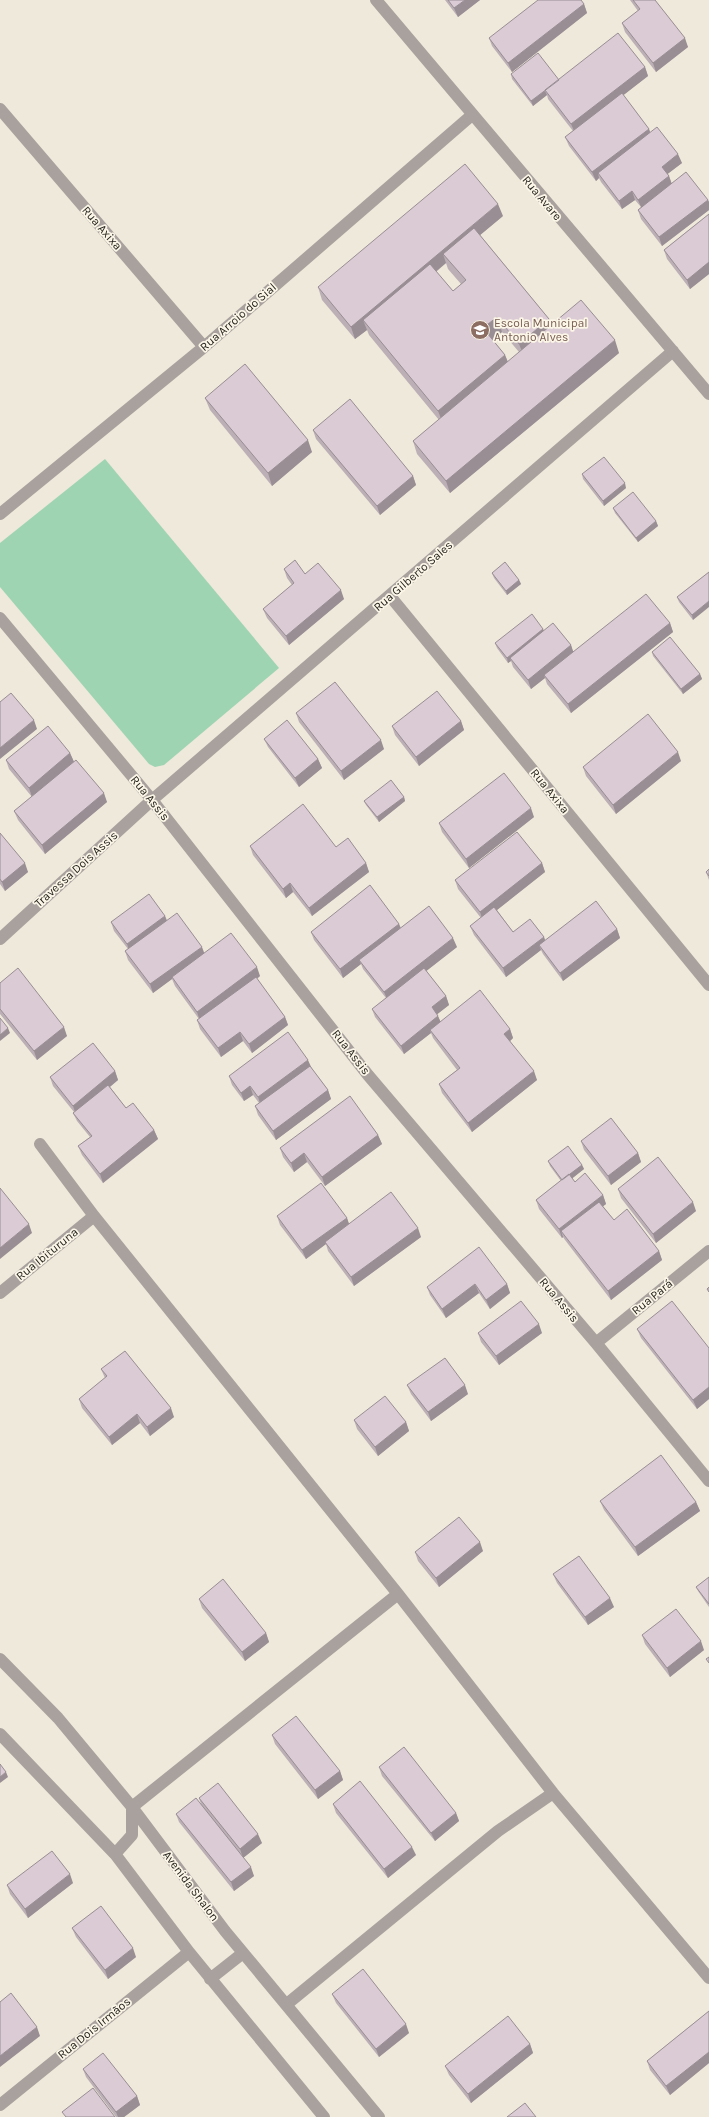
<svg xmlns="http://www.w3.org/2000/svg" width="709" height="2117" font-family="Karla,sans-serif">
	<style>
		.green { fill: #9fd4b2 }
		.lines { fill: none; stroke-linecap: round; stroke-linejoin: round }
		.minor { stroke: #a8a19e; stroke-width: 12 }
		.wall { fill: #bcafb6; fill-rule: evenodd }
		.shaded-wall { fill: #998e94 }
		.building { fill: #dbcbd4; stroke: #998e94 }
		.labels { text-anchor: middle; stroke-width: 3.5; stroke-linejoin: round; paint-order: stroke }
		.street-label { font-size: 12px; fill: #26241e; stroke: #fbf6e7 }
		.education-label { font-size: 12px; fill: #785e54; stroke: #fbf6e7; text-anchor: start }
	</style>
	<rect width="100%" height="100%" fill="#eee9da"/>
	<!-- green -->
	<path class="green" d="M 105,459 L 279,668 L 164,765 L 155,767 L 149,764 L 0,587 L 0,543 Z"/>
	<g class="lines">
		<!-- minor -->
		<path class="minor" d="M 376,0 L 709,394
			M 0,109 L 204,347
			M 0,514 L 204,347 L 472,115
			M 390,596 L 709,985
			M 0,618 L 152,800 L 368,1075 L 596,1343 L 709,1481
			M 0,939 L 152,800 L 673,351
			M 40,1144 L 94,1216 L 398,1594 L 553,1793 L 709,1978
			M 0,1293 L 94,1216
			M 596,1343 L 709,1251
			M 0,1659 L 58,1718 L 132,1807 L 225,1931 L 379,2117
			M 0,1734 L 115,1854 L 189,1952 L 324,2117
			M 115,1854 L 132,1835 L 132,1807 L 398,1594
			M 210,1979 L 243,1953
			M 287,2004 L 498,1831 L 553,1793
			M 0,2105 L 189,1952"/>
	</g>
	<!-- wall -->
	<path class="wall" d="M 445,0 L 480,0 L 458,17 Z
		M 630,0 L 655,0 L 688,47 L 656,72 L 625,32 L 622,23 L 638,11 Z
		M 584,4 L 587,13 L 512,72 L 492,46 L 489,38 Z
		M 645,67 L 648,76 L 623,95 L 649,129 L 650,132 L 682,163 L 667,174 L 669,176 L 672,184 L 708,200 L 709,202 L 709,210 L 662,246 L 641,219 L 638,210 L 641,207 L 635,200 L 622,209 L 601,182 L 599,178 L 596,181 L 569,146 L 565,137 L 573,131 L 548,99 L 547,95 L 533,106 L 512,79 L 511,74 L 559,80 Z
		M 709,214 L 709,274 L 690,289 L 667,259 L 664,250 Z
		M 503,216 L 480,235 L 549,319 L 551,325 L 619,353 L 450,493 L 417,454 L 413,441 L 439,420 L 369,335 L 367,330 L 355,339 L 322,300 L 318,287 ZM 446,263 L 448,269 L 461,284 L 453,291 L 436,272 ZM 502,332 L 519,352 L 508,362 L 505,355 L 492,339 Z
		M 205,398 L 312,452 L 272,486 L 210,410 Z
		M 313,430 L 413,476 L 416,485 L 380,515 L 316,439 Z
		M 582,474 L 626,488 L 604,506 L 583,479 Z
		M 613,508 L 656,521 L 658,526 L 638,542 L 615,513 Z
		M 284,569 L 305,574 L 344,599 L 289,645 L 267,618 L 263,609 L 292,585 L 287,578 Z
		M 709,572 L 693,620 L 679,602 L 677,597 Z
		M 492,573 L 519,580 L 521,584 L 507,595 L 494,578 Z
		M 670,623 L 673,632 L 571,713 L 547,684 L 545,678 L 531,689 L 513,667 L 511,661 L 508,663 L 497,648 L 495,643 L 543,629 L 544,631 L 571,645 L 573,652 Z
		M 652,652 L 700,674 L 702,679 L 683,694 L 653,656 Z
		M 296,713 L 384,749 L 344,780 L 299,722 Z
		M 461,721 L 464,730 L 419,766 L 395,735 L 392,726 Z
		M 264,739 L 318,759 L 322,768 L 299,787 L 268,747 Z
		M 70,753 L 74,762 L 107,802 L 45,854 L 18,820 L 14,811 L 32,797 L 9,769 L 6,760 Z
		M 681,761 L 616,814 L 586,776 L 583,767 Z
		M 404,797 L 405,801 L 379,822 L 366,805 L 364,801 Z
		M 534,817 L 469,868 L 442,832 L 439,823 Z
		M 0,833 L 28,872 L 5,891 L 0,884 Z
		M 250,846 L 336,847 L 366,863 L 369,872 L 312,916 L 293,892 L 286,898 L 253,855 Z
		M 542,863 L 545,872 L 497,910 L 513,932 L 544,937 L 545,941 L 617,929 L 620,938 L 563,981 L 543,954 L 541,950 L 506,977 L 474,935 L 470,926 L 481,918 L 458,889 L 455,880 Z
		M 709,869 L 709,880 L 706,872 Z
		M 165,916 L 167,920 L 204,953 L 260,976 L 257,979 L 285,1017 L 288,1025 L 252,1053 L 243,1041 L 221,1057 L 200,1029 L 197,1020 L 199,1019 L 175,986 L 172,979 L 153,993 L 128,960 L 125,951 L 128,949 L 114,931 L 111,922 Z
		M 399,924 L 401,928 L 457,947 L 426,971 L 446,996 L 449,1005 L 437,1014 L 440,1021 L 510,1029 L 513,1038 L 510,1041 L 537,1080 L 472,1132 L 442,1093 L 439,1084 L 457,1070 L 433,1038 L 431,1033 L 404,1054 L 375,1017 L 372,1009 L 386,998 L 363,969 L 361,964 L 343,978 L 314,940 L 311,932 Z
		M 0,983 L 67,1036 L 37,1060 L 0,1014 Z
		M 312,1069 L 328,1090 L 331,1099 L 276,1140 L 258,1115 L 255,1106 L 259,1103 L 253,1095 L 244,1101 L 232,1085 L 229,1076 Z
		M 115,1071 L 118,1080 L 110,1087 L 126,1108 L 154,1130 L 158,1139 L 103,1183 L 82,1155 L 78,1146 L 90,1137 L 77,1121 L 73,1113 L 74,1112 L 53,1086 L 50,1077 Z
		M 378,1135 L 382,1144 L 325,1186 L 307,1162 L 294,1172 L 283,1157 L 280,1148 Z
		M 581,1141 L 638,1153 L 641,1162 L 611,1185 L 584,1150 Z
		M 548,1161 L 582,1165 L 584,1169 L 572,1178 L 575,1182 L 603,1195 L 606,1204 L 603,1206 L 614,1220 L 659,1251 L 662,1260 L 611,1300 L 565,1240 L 563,1237 L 562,1238 L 539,1209 L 536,1200 L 561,1181 L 550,1166 Z
		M 618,1189 L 696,1211 L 656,1243 L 621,1198 Z
		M 277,1216 L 347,1218 L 349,1224 L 421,1237 L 354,1286 L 328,1251 L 326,1244 L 306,1259 L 280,1225 Z
		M 507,1284 L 510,1293 L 490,1309 L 479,1293 L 446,1318 L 430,1295 L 427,1287 Z
		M 637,1329 L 709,1348 L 709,1399 L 697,1409 L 641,1338 Z
		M 478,1333 L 542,1333 L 499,1365 L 481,1342 Z
		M 101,1369 L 174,1417 L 150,1436 L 140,1423 L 112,1445 L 82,1408 L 79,1399 L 105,1378 Z
		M 407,1385 L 468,1394 L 431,1421 L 411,1394 Z
		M 354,1420 L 406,1422 L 409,1431 L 378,1456 L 357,1429 Z
		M 600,1501 L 696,1502 L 700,1511 L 638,1556 L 604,1510 Z
		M 483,1551 L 439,1587 L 418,1561 L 415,1552 Z
		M 553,1574 L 614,1607 L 588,1625 L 557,1583 Z
		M 709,1577 L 709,1607 L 698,1591 L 696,1587 Z
		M 199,1599 L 266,1633 L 269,1642 L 245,1661 L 202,1608 Z
		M 642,1635 L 704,1650 L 670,1677 L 645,1644 Z
		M 272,1735 L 340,1771 L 343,1780 L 318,1799 L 275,1744 Z
		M 379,1767 L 456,1813 L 459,1821 L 435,1841 L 382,1776 Z
		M 199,1798 L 262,1843 L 243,1858 L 254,1876 L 234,1891 L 179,1822 L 176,1814 L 201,1804 Z
		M 333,1804 L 416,1855 L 388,1878 L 336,1813 Z
		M 73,1883 L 28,1918 L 10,1894 L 7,1885 Z
		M 72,1928 L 136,1957 L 108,1979 L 76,1937 Z
		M 332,1994 L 409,2033 L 379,2057 L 336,2003 Z
		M 709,2011 L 709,2063 L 670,2095 L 650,2070 L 647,2061 Z
		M 530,2044 L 533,2053 L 471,2103 L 449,2075 L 445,2066 Z
		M 83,2069 L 137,2096 L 140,2105 L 124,2117 L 116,2117 L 86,2077 Z"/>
	<!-- shaded-wall -->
	<path class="shaded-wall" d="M 465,0 L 480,0 L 458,17 L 454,8 Z
		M 584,4 L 587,13 L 512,72 L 508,63 Z
		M 685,38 L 688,47 L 656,72 L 653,63 Z
		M 645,67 L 648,76 L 575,133 L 571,124 Z
		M 545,91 L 547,95 L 533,106 L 531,101 Z
		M 649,129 L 652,138 L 598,173 L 599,178 L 596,181 L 592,172 Z
		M 678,154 L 682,163 L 665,176 L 662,167 Z
		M 669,176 L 672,185 L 642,209 L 638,200 Z
		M 632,191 L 635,200 L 622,209 L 619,201 Z
		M 708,200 L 709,202 L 709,210 L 662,246 L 659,237 Z
		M 498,204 L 503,216 L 449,261 L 443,254 L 446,263 L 369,327 L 363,320 L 367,330 L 355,339 L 351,327 Z
		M 709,262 L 709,274 L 690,289 L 687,280 Z
		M 497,317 L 502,332 L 488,343 L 483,328 Z
		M 549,319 L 555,334 L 525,359 L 519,344 Z
		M 615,340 L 619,353 L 450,493 L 446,481 Z
		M 505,355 L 511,370 L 444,426 L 438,411 Z
		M 308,440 L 312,452 L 272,486 L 268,473 Z
		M 413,476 L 416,485 L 380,515 L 377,506 Z
		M 625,483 L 626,488 L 604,506 L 603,501 Z
		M 656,521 L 658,526 L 638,542 L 636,538 Z
		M 519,580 L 521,584 L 507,595 L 506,591 Z
		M 341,590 L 344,599 L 289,645 L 286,636 Z
		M 709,601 L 709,607 L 693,620 L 692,615 Z
		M 670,623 L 673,632 L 571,713 L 568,704 Z
		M 543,629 L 545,633 L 510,658 L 511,661 L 508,663 L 507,658 Z
		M 571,645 L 574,654 L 544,675 L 545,678 L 531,689 L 528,680 Z
		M 700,674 L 702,679 L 683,694 L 681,689 Z
		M 34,720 L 37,729 L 0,759 L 0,748 Z
		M 461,721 L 464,730 L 419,766 L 416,757 Z
		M 381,740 L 384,749 L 344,780 L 341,771 Z
		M 678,752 L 681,761 L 616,814 L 613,805 Z
		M 70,753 L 74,762 L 32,797 L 29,788 Z
		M 318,759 L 322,768 L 299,787 L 295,778 Z
		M 104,793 L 107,802 L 45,854 L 42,845 Z
		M 404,797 L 405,801 L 379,822 L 377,817 Z
		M 531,808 L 534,817 L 469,868 L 466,859 Z
		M 25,863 L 28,872 L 5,891 L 2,882 Z
		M 366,863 L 369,872 L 312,916 L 309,908 Z
		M 542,863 L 545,872 L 483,921 L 480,912 Z
		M 290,883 L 293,892 L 286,898 L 283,889 Z
		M 165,916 L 168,925 L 130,953 L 127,944 Z
		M 399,924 L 402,932 L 359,960 L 361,964 L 343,978 L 340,969 Z
		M 617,929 L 620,938 L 563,981 L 560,973 Z
		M 544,937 L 547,946 L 539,945 L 541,950 L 506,977 L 503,968 Z
		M 453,938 L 457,947 L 388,1001 L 384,992 Z
		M 202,947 L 205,955 L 172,977 L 172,979 L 153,993 L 150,984 Z
		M 257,967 L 260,976 L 200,1021 L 197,1012 Z
		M 446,996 L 449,1005 L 435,1016 L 432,1007 Z
		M 438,1016 L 442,1025 L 430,1030 L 431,1033 L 404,1054 L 401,1046 Z
		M 285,1017 L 288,1025 L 252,1053 L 249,1044 Z
		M 64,1027 L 67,1036 L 37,1060 L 34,1051 Z
		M 8,1028 L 10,1033 L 0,1041 L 0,1035 Z
		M 510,1029 L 513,1038 L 508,1043 L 504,1034 Z
		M 240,1032 L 243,1041 L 221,1057 L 218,1048 Z
		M 308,1060 L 312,1069 L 261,1106 L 258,1097 Z
		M 115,1071 L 118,1080 L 76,1115 L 73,1106 Z
		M 534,1071 L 537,1080 L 472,1132 L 468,1123 Z
		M 250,1086 L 253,1095 L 244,1101 L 241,1093 Z
		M 328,1090 L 331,1099 L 276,1140 L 273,1131 Z
		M 154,1130 L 158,1139 L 103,1183 L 100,1174 Z
		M 378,1135 L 382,1144 L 325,1186 L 322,1177 Z
		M 304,1153 L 307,1162 L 294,1172 L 291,1163 Z
		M 638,1153 L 641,1162 L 611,1185 L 608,1176 Z
		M 582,1165 L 584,1169 L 564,1185 L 562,1180 Z
		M 603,1195 L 606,1204 L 565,1236 L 561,1231 L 563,1237 L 562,1238 L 559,1229 Z
		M 693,1202 L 696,1211 L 656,1243 L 653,1234 Z
		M 347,1218 L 350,1227 L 325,1242 L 326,1244 L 306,1259 L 302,1250 Z
		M 29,1224 L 32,1233 L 0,1259 L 0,1248 Z
		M 418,1228 L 421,1237 L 354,1286 L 351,1277 Z
		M 659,1251 L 662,1260 L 611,1300 L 608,1291 Z
		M 475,1284 L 479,1293 L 446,1318 L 442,1309 Z
		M 507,1284 L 510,1293 L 490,1309 L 486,1300 Z
		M 539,1324 L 542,1333 L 499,1365 L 496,1356 Z
		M 465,1385 L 468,1394 L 431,1421 L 428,1412 Z
		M 709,1387 L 709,1399 L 697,1409 L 693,1400 Z
		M 171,1408 L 174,1417 L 150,1436 L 147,1427 Z
		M 137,1414 L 140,1423 L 112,1445 L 109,1437 Z
		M 406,1422 L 409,1431 L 378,1456 L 375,1447 Z
		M 696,1502 L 700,1511 L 638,1556 L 635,1547 Z
		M 480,1542 L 483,1551 L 439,1587 L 436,1578 Z
		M 610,1598 L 614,1607 L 588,1625 L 585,1617 Z
		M 266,1633 L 269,1642 L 245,1661 L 242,1652 Z
		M 701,1641 L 704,1650 L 670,1677 L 667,1668 Z
		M 340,1771 L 343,1780 L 318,1799 L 315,1790 Z
		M 6,1772 L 8,1777 L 0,1783 L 0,1777 Z
		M 456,1813 L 459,1821 L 435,1841 L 431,1833 Z
		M 258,1834 L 262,1843 L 243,1858 L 240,1849 Z
		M 412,1847 L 416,1855 L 388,1878 L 384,1869 Z
		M 251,1867 L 254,1876 L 234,1891 L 231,1882 Z
		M 70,1874 L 73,1883 L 28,1918 L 25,1909 Z
		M 133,1948 L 136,1957 L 108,1979 L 105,1970 Z
		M 406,2024 L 409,2033 L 379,2057 L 376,2049 Z
		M 37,2027 L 40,2036 L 0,2067 L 0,2056 Z
		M 530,2044 L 533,2053 L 471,2103 L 468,2094 Z
		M 709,2052 L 709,2063 L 670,2095 L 666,2086 Z
		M 137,2096 L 140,2105 L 124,2117 L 118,2117 L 116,2112 Z"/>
	<!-- building -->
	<path class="building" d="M 448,0 L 465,0 L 454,8 Z
		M 538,0 L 581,0 L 584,4 L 508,63 L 489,38 Z
		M 633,0 L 655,0 L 685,38 L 653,63 L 622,23 L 640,9 Z
		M 618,33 L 645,67 L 571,124 L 545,90 Z
		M 538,53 L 559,80 L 531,101 L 511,74 Z
		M 622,93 L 649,129 L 592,172 L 565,137 Z
		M 657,127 L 678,154 L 662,167 L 669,176 L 638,200 L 632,191 L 619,201 L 598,173 Z
		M 465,164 L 498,204 L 351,327 L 318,287 Z
		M 686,172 L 708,200 L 659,237 L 638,210 Z
		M 709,214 L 709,262 L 687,280 L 664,250 Z
		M 474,228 L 549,319 L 519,344 L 497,317 L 483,328 L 505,355 L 438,411 L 363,320 L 430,264 L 453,291 L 466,280 L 443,254 Z
		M 581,300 L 615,340 L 446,481 L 413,441 Z
		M 245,364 L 308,440 L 268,473 L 205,398 Z
		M 350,399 L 413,476 L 377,506 L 313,430 Z
		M 604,457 L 625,483 L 603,501 L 582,474 Z
		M 633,492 L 656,521 L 636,538 L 613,508 Z
		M 295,560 L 305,574 L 318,563 L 341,590 L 286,636 L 263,609 L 294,583 L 284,569 Z
		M 505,562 L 519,580 L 506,591 L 492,573 Z
		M 709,572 L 709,601 L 692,615 L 677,597 Z
		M 646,594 L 670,623 L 568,704 L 544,675 Z
		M 532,614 L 543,629 L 507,658 L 495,643 Z
		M 553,623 L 571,645 L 528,680 L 510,658 Z
		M 670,637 L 700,674 L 681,689 L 652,652 Z
		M 335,682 L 381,740 L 341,771 L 296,713 Z
		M 437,691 L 461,721 L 416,757 L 392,726 Z
		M 11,693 L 34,720 L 0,748 L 0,702 Z
		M 648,714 L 678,752 L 613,805 L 583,767 Z
		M 287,720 L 318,759 L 295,778 L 264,739 Z
		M 48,726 L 70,753 L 29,788 L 6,760 Z
		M 76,760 L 104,793 L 42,845 L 14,811 Z
		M 504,773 L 531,808 L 466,859 L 439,823 Z
		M 391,780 L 404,797 L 377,817 L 364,801 Z
		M 303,804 L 336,847 L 348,838 L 366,863 L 309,908 L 290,883 L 283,889 L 250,846 Z
		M 517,832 L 542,863 L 480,912 L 455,880 Z
		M 0,833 L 25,863 L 2,882 L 0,879 Z
		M 709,869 L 709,876 L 706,872 Z
		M 370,885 L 399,924 L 340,969 L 311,932 Z
		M 149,894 L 165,916 L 127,944 L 111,922 Z
		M 596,901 L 617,929 L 560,973 L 539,945 Z
		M 429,906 L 453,938 L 384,992 L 359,960 Z
		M 494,907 L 513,932 L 530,919 L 544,937 L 503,968 L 470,926 Z
		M 177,913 L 202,947 L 150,984 L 125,951 Z
		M 231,933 L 257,967 L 197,1012 L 172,977 Z
		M 18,968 L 64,1027 L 34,1051 L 0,1009 L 0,983 Z
		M 424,968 L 446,996 L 432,1007 L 438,1016 L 401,1046 L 372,1009 Z
		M 256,977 L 285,1017 L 249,1044 L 240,1032 L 218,1048 L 197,1020 Z
		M 480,990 L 510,1029 L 504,1034 L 534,1071 L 468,1123 L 439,1084 L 460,1068 L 430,1030 Z
		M 0,1018 L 8,1028 L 0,1035 Z
		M 288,1032 L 308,1060 L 258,1097 L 250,1086 L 241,1093 L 229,1076 Z
		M 93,1043 L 115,1071 L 73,1106 L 50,1077 Z
		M 310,1066 L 328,1090 L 273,1131 L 255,1106 Z
		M 108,1085 L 126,1108 L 133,1103 L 154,1130 L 100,1174 L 78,1146 L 92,1136 L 73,1113 Z
		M 350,1096 L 378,1135 L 322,1177 L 304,1153 L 291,1163 L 280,1148 Z
		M 611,1118 L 638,1153 L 608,1176 L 581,1141 Z
		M 568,1146 L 582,1165 L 562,1180 L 548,1161 Z
		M 658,1157 L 693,1202 L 653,1234 L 618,1189 Z
		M 585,1173 L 603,1195 L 559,1229 L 536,1200 L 569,1174 L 575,1182 Z
		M 321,1183 L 347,1218 L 302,1250 L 277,1216 Z
		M 0,1188 L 29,1224 L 0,1248 Z
		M 391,1192 L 418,1228 L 351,1277 L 325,1242 Z
		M 599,1202 L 614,1220 L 627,1209 L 659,1251 L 608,1291 L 561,1231 Z
		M 479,1247 L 507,1284 L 486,1300 L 475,1284 L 442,1309 L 427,1287 Z
		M 709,1287 L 709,1292 L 707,1289 Z
		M 521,1301 L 539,1324 L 496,1356 L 478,1333 Z
		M 672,1301 L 709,1348 L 709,1387 L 693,1400 L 637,1329 Z
		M 125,1351 L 171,1408 L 147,1427 L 137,1414 L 109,1437 L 79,1399 L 107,1376 L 101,1369 Z
		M 445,1358 L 465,1385 L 428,1412 L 407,1385 Z
		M 385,1396 L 406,1422 L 375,1447 L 354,1420 Z
		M 661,1455 L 696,1502 L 635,1547 L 600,1501 Z
		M 459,1517 L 480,1542 L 436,1578 L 415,1552 Z
		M 579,1556 L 610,1598 L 585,1617 L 553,1574 Z
		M 709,1577 L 709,1604 L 696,1587 Z
		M 223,1579 L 266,1633 L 242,1652 L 199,1599 Z
		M 676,1609 L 701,1641 L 667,1668 L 642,1635 Z
		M 709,1657 L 709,1663 L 706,1659 Z
		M 296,1716 L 340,1771 L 315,1790 L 272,1735 Z
		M 404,1747 L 456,1813 L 431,1833 L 379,1767 Z
		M 0,1764 L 6,1772 L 0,1777 Z
		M 360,1781 L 412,1847 L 384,1869 L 333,1804 Z
		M 218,1783 L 258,1834 L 240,1849 L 199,1798 Z
		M 196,1798 L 251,1867 L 231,1882 L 176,1814 Z
		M 52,1851 L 70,1874 L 25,1909 L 7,1885 Z
		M 101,1906 L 133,1948 L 105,1970 L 72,1928 Z
		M 363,1969 L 406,2024 L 376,2049 L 332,1994 Z
		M 11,1993 L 37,2027 L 0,2056 L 0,2002 Z
		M 709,2011 L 709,2052 L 666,2086 L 647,2061 Z
		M 508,2016 L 530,2044 L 468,2094 L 445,2066 Z
		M 103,2053 L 137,2096 L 116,2112 L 83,2069 Z
		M 93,2088 L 115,2117 L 66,2117 L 62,2112 Z
		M 525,2103 L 536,2117 L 507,2117 Z"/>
	<!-- icons -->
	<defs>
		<g id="school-disc" transform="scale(1)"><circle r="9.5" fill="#8d6e63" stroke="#fbf6e7"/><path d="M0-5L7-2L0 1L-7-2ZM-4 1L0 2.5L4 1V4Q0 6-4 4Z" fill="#fff"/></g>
	</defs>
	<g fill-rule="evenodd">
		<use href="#school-disc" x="480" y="330"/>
	</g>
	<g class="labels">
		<!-- street labels -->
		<g class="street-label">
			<text transform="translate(542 198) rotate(50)" y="4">Rua Avare</text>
			<text transform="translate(102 228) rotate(49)" y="4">Rua Axixa</text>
			<text transform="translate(238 317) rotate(-41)" y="4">Rua Arroio do Sial</text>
			<text transform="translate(413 576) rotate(-41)" y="4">Rua Gilberto Sales</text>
			<text transform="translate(550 791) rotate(51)" y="4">Rua Axixa</text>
			<text transform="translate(150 798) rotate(51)" y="4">Rua Assis</text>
			<text transform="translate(76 869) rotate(-42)" y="4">Travessa Dois Assis</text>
			<text transform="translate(351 1052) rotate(52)" y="4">Rua Assis</text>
			<text transform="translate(47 1254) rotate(-39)" y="4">Rua Ibituruna</text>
			<text transform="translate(652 1297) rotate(-39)" y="4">Rua Pará</text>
			<text transform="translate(559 1300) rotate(50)" y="4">Rua Assis</text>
			<text transform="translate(191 1886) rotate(53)" y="4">Avenida Shalon</text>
			<text transform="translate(94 2028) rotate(-39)" y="4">Rua Dois Irmãos</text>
		</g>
		<!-- education labels -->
		<g class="education-label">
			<text x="494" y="327">Escola Municipal<tspan x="494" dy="14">Antonio Alves</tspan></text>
		</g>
	</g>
</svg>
